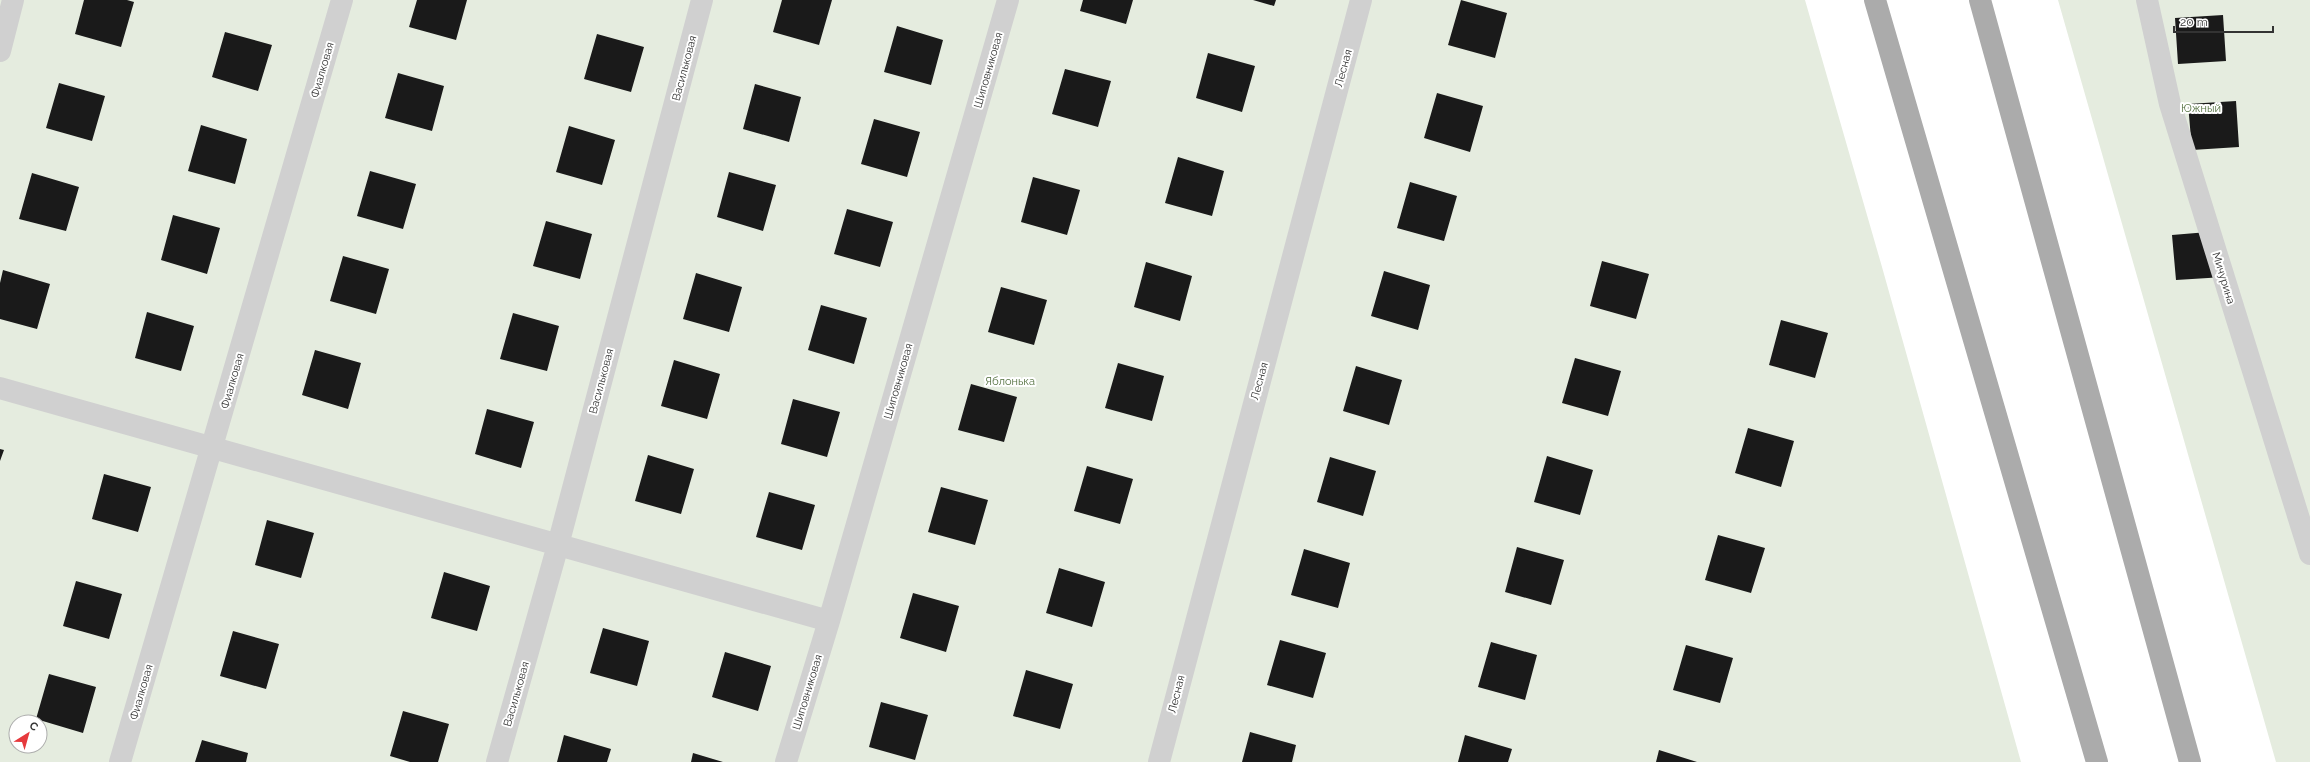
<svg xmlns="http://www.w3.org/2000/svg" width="2310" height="762" font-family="Raleway,sans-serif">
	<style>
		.green { fill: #e5ecdf; fill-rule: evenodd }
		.building { fill: #1a1a1a }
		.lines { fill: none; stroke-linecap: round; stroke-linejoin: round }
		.minor { stroke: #d0d0d0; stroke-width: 22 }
		.major { stroke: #ababab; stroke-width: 22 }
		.labels { text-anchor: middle; stroke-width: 4; stroke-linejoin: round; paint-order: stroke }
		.street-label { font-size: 11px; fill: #333; stroke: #fff }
		.park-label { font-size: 11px; fill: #53703f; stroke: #fff }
	</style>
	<rect width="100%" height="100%" fill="#fff"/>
	<!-- green -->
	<path class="green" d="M 0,0 L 1805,0 L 1882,267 L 2021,762 L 0,762 ZM 16,722 L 40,722 L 40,746 L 16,746 Z
		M 2058,0 L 2310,0 L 2310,762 L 2276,762 Z"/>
	<!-- building -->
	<path class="building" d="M 84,0 L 127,0 L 134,2 L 121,47 L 75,34 Z
		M 417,0 L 467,0 L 456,40 L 409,27 Z
		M 782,0 L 832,0 L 819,45 L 773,32 Z
		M 1083,0 L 1133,0 L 1126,24 L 1080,11 Z
		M 1253,0 L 1276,0 L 1274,6 Z
		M 1461,0 L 1507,13 L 1495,58 L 1448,45 Z
		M 2223,15 L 2226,61 L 2178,64 L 2175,18 Z
		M 897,26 L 943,40 L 931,85 L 884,72 Z
		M 225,32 L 272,45 L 258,91 L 212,77 Z
		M 597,34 L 644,47 L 631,92 L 584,79 Z
		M 1208,53 L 1255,66 L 1242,112 L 1196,98 Z
		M 1065,69 L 1111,81 L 1098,127 L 1052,114 Z
		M 398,73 L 444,86 L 432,131 L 385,118 Z
		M 59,83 L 105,96 L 92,141 L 46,128 Z
		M 755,84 L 801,97 L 789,142 L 743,129 Z
		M 1437,93 L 1483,106 L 1470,152 L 1424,138 Z
		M 2236,101 L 2239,147 L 2192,150 L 2188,104 Z
		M 874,119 L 920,132 L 907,177 L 861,164 Z
		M 201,125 L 247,139 L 235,184 L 188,171 Z
		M 569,126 L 615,140 L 602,185 L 556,172 Z
		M 1178,157 L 1224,171 L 1212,216 L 1165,203 Z
		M 370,171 L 416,184 L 403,229 L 357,216 Z
		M 729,172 L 776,185 L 763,231 L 717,217 Z
		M 32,173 L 79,187 L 66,231 L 19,219 Z
		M 1033,177 L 1080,190 L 1067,235 L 1021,222 Z
		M 1410,182 L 1457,196 L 1444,241 L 1397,228 Z
		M 847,209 L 893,222 L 880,267 L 834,254 Z
		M 173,215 L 220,228 L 207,274 L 161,260 Z
		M 546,221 L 592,234 L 580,279 L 533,266 Z
		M 2220,231 L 2224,277 L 2176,280 L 2172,235 Z
		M 343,256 L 389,269 L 376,314 L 330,301 Z
		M 1602,261 L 1649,274 L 1636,319 L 1590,306 Z
		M 1146,262 L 1192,276 L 1180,321 L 1134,307 Z
		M 3,270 L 50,284 L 37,329 L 0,319 L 0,283 Z
		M 1384,271 L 1430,285 L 1418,330 L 1371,316 Z
		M 696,273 L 742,287 L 729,332 L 683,319 Z
		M 1001,287 L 1047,300 L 1034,345 L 988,332 Z
		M 821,305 L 867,318 L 854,364 L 808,350 Z
		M 147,312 L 194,326 L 181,371 L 135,358 Z
		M 513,313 L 559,326 L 547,371 L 500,359 Z
		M 1781,320 L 1828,333 L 1815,378 L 1769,365 Z
		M 315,350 L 361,363 L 348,409 L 302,395 Z
		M 1575,358 L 1621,371 L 1608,416 L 1562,403 Z
		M 674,360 L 720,374 L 707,419 L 661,406 Z
		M 1118,363 L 1164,376 L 1152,421 L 1105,408 Z
		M 1356,366 L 1402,380 L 1389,425 L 1343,411 Z
		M 971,384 L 1017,397 L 1004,442 L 958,430 Z
		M 793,399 L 840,412 L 827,457 L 781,444 Z
		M 487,409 L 534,422 L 521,468 L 475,454 Z
		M 1748,428 L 1794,441 L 1781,487 L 1735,473 Z
		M 0,449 L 4,450 L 0,461 Z
		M 648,455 L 694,469 L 681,514 L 635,501 Z
		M 1547,456 L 1593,470 L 1580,515 L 1534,502 Z
		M 1330,457 L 1376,471 L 1363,516 L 1317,502 Z
		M 1087,466 L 1133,479 L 1120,524 L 1074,511 Z
		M 104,474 L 151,487 L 138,532 L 92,519 Z
		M 941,487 L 988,500 L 975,545 L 928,532 Z
		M 769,492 L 815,505 L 802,550 L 756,537 Z
		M 267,520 L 314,533 L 301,578 L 255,565 Z
		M 1718,535 L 1765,548 L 1751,593 L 1705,580 Z
		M 1517,547 L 1564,560 L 1551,605 L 1505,592 Z
		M 1304,549 L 1350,563 L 1338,608 L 1291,595 Z
		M 1059,568 L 1105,582 L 1092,627 L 1046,613 Z
		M 444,572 L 490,586 L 477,631 L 431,618 Z
		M 76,581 L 122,594 L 109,639 L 63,626 Z
		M 913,593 L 959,606 L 946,652 L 900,638 Z
		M 603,628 L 649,641 L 637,686 L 590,673 Z
		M 233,631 L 279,644 L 266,689 L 220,676 Z
		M 1280,640 L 1326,653 L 1313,698 L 1267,685 Z
		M 1491,642 L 1537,655 L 1525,700 L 1478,687 Z
		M 1686,645 L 1733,658 L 1720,703 L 1673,690 Z
		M 725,652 L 771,666 L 758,711 L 712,697 Z
		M 1026,670 L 1073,684 L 1060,729 L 1013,716 Z
		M 49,674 L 96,687 L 83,733 L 36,719 Z
		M 881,702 L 928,715 L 915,760 L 869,747 Z
		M 403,711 L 449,724 L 438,762 L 410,762 L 390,756 Z
		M 1250,732 L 1296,745 L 1292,762 L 1242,762 Z
		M 564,735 L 611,749 L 607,762 L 557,762 Z
		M 1465,735 L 1512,749 L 1508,762 L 1458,762 Z
		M 202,740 L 248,753 L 246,762 L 195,762 Z
		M 1659,750 L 1697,762 L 1656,762 Z
		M 693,753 L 723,762 L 691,762 Z"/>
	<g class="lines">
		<!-- minor -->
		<path class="minor" d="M 2147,0 L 2170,104 L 2310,554
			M 0,51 L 13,0
			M 0,388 L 829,621
			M 120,762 L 342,0
			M 497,762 L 558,545 L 702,0
			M 786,762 L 829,621 L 1008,0
			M 1159,762 L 1361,0"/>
		<!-- major -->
		<path class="major" d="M 1875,0 L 2097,762
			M 1980,0 L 2190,762"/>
	</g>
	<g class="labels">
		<!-- street labels -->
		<g class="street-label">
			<text transform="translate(684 68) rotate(-75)" y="4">Васильковая</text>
			<text transform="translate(1343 68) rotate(-75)" y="4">Лесная</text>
			<text transform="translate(322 70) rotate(-74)" y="4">Фиалковая</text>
			<text transform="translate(988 70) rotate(-74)" y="4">Шиповниковая</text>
			<text transform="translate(2224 278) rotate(73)" y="4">Мичурина</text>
			<text transform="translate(232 381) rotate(-74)" y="4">Фиалковая</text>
			<text transform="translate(601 381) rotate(-75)" y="4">Васильковая</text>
			<text transform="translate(898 381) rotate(-74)" y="4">Шиповниковая</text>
			<text transform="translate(1259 381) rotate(-75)" y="4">Лесная</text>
			<text transform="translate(141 692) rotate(-74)" y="4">Фиалковая</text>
			<text transform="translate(807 692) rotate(-73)" y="4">Шиповниковая</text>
			<text transform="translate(516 694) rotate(-74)" y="4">Васильковая</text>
			<text transform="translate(1176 694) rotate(-76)" y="4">Лесная</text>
		</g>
		<!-- park labels -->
		<g class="park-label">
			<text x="2201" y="112">Южный</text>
			<text x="1010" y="385">Яблонька</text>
		</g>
	</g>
	<!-- north arrow -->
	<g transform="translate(28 734) rotate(37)"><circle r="19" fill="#ffffff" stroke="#adadad"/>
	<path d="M0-3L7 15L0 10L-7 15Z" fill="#e6393d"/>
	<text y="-6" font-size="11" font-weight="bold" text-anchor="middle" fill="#333333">С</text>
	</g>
	<!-- scale -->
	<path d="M2174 26v6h99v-6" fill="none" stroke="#333333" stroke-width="2"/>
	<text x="2180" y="26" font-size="12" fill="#333333" stroke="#ffffff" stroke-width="3" paint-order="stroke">20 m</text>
</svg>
